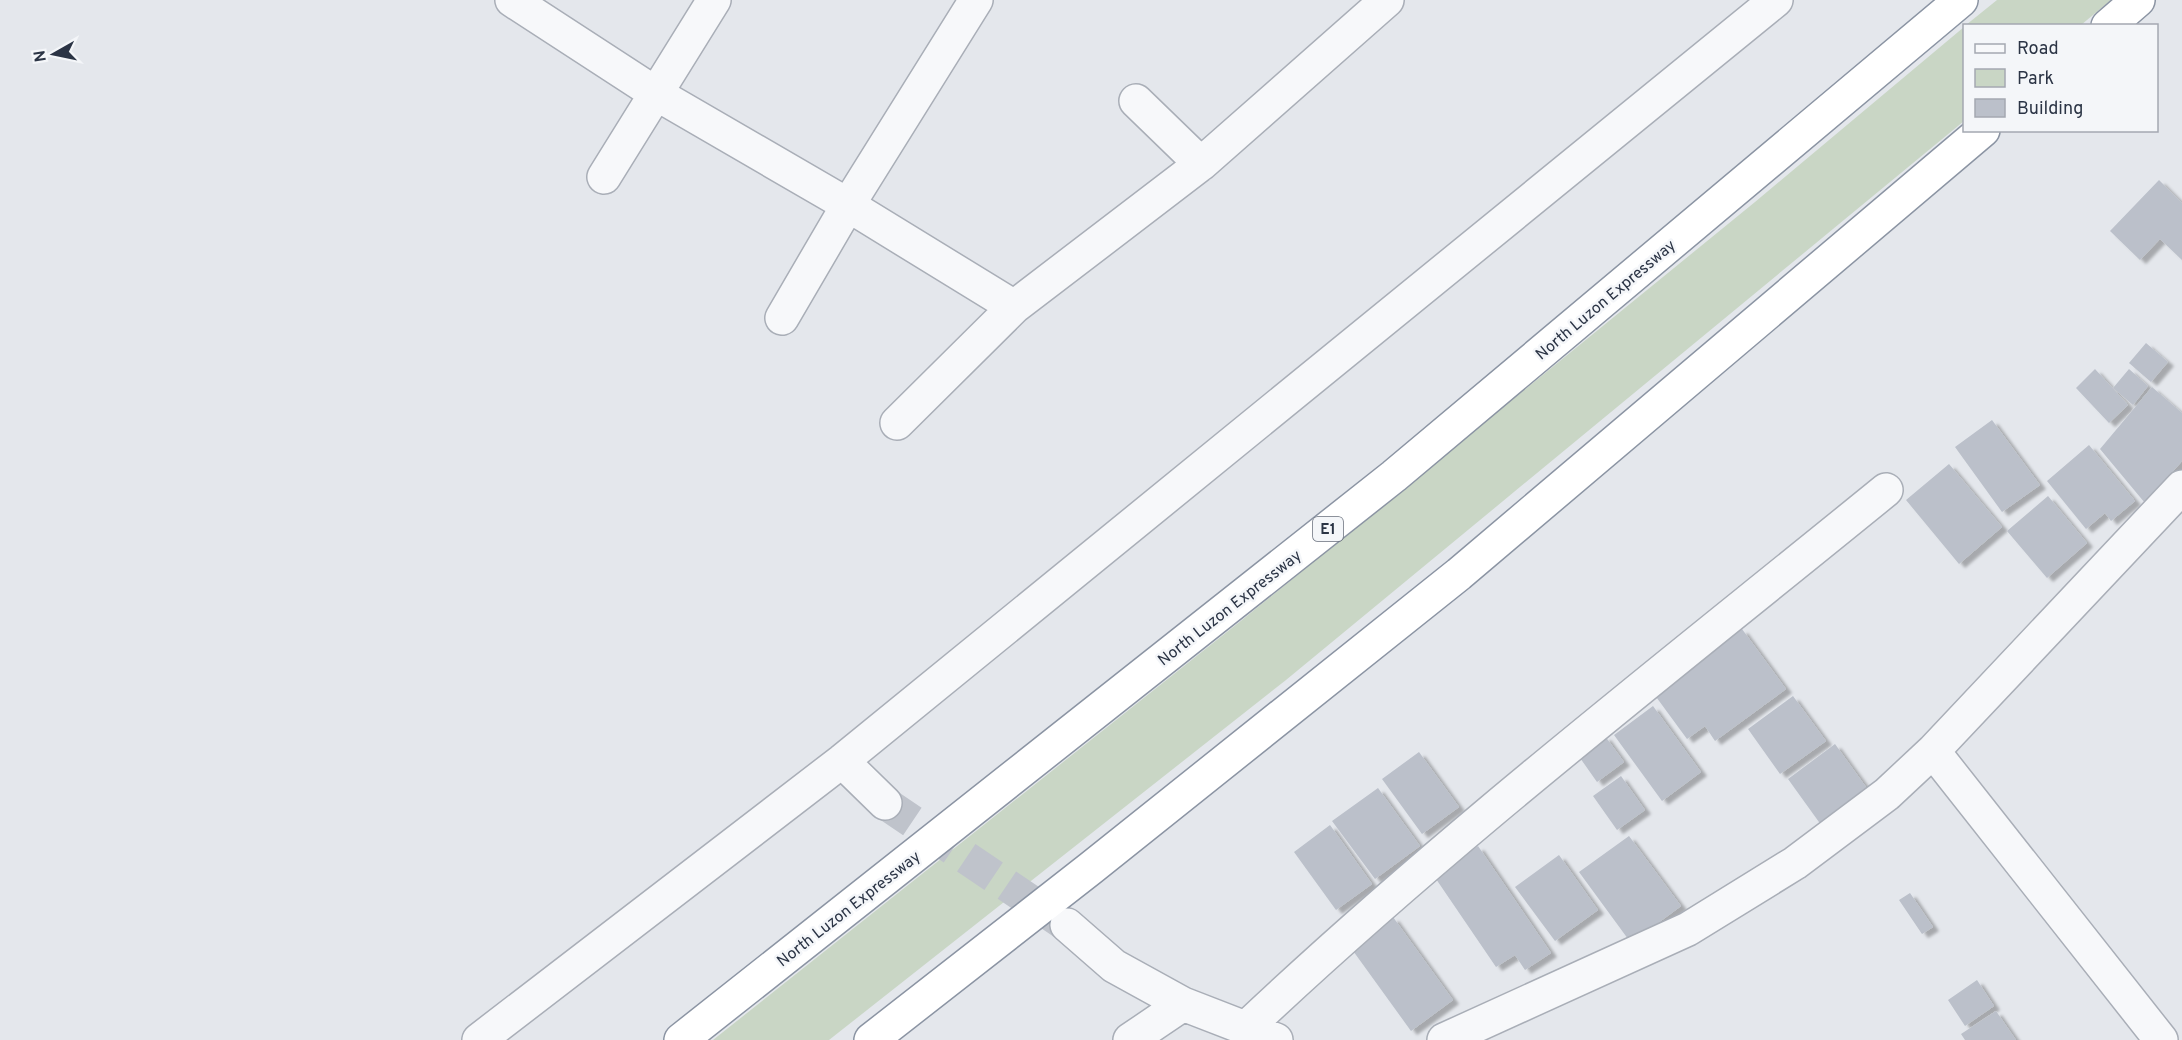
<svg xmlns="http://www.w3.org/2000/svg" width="2182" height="1040" font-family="Overpass,sans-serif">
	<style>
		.green { fill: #c9d6c5 }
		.building { fill: #bbc0ca; filter: url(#shadow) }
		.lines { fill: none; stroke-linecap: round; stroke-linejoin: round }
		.minor-tunnel { stroke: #bfc3cb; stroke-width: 33; stroke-dasharray: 33 16; stroke-linecap: butt }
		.minor-casing { stroke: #a9aeb7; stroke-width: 36 }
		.highway-casing { stroke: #8b94a3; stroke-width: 36 }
		.minor { stroke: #f7f8fa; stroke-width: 33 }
		.highway { stroke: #fff; stroke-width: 33 }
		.labels { text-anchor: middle; stroke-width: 5; stroke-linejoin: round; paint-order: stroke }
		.shield { fill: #f4f6f9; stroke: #676e7b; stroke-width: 1.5 }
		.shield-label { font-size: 15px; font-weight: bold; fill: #2b3445 }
		.street-label { font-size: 16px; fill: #2b3445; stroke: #f4f6f9 }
	</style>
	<defs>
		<filter id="shadow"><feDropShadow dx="6" dy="4" stdDeviation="1.5" flood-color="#0004"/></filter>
	</defs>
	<rect width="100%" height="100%" fill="#e4e7ec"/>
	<!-- green -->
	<path class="green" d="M 1997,0 L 2111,0 L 2081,25 L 1966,25 Z
		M 1964,27 L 1964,121 L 1286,680 L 829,1040 L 713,1040 L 1242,620 L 1755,202 Z"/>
	<!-- building -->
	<path class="building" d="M 2159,180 L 2182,203 L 2182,260 L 2160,239 L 2140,260 L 2110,231 Z
		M 2146,343 L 2168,362 L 2151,382 L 2129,363 Z
		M 2095,369 L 2128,405 L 2109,423 L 2076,388 Z
		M 2129,369 L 2148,386 L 2133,405 L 2113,388 Z
		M 2152,387 L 2182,413 L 2182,461 L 2145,503 L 2100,449 Z
		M 1992,420 L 2040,485 L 2002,512 L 1955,447 Z
		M 2089,445 L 2135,501 L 2111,521 L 2105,513 L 2086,529 L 2047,481 Z
		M 1949,464 L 2002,527 L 1959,564 L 1906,500 Z
		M 2048,496 L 2087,543 L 2047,578 L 2007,531 Z
		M 1742,629 L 1786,689 L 1715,741 L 1705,726 L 1687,739 L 1654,694 Z
		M 1793,696 L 1826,741 L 1780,774 L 1748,729 Z
		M 1653,706 L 1701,772 L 1662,801 L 1614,735 Z
		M 1605,736 L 1624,762 L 1597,782 L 1578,755 Z
		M 1835,744 L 1871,794 L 1824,829 L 1788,779 Z
		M 1419,752 L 1459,807 L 1422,834 L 1382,779 Z
		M 1621,776 L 1645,810 L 1617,830 L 1593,796 Z
		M 1378,788 L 1420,846 L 1375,879 L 1332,821 Z
		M 1330,825 L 1372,884 L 1336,910 L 1294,852 Z
		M 1629,836 L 1681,906 L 1631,943 L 1579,872 Z
		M 1478,846 L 1551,953 L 1525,970 L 1515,955 L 1496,967 L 1434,876 Z
		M 1559,855 L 1598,910 L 1555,941 L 1515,887 Z
		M 1910,893 L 1933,927 L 1922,934 L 1899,900 Z
		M 1393,917 L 1453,1000 L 1411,1031 L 1351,948 Z
		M 1977,980 L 1994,1006 L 1965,1026 L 1948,1000 Z
		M 1996,1011 L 2016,1040 L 1965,1040 L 1961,1034 Z"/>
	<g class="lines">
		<!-- minor-tunnel -->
		<path class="minor-tunnel" d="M 885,803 L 1063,923"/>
		<!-- minor casing -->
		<g class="minor-casing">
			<path id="minor" d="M 512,0 L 655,93 L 848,205 L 1014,307
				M 1136,101 L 1201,164
				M 604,177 L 714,0
				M 782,318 L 848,205 L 976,0
				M 897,423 L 1014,307 L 1201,164 L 1387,0
				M 1933,751 L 2161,1040
				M 842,761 L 885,803
				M 1067,925 L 1114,966 L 1183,1004 L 1276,1040
				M 1245,1029 C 1447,838 1670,666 1886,490
				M 479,1040 L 842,761 L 1776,0
				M 1130,1040 L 1183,1004
				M 1444,1040 L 1688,929 L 1795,863 L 1887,794 L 1933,751 L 2182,487"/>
		</g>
		<!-- highway casing -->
		<g class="highway-casing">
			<path id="highway" d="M 2108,26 L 2138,0
				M 681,1040 L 1394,476 L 1961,0
				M 871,1040 L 1091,868 L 1459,574 L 1983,130"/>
		</g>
		<!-- minor -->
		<use href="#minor" class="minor"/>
		<!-- highway -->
		<use href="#highway" class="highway"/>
	</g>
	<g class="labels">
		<!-- shield labels -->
		<rect class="shield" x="1313" y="517" width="30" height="24" rx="4.5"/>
		<g class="shield-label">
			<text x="1328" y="534">E1</text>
		</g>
		<!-- street labels -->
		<g class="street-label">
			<text transform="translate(1605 299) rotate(-40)" y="6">North Luzon Expressway</text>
			<text transform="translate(1229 607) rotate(-38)" y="6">North Luzon Expressway</text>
			<text transform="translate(848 908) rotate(-38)" y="6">North Luzon Expressway</text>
		</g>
	</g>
	<!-- legend -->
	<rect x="1963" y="24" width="195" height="108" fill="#f4f6f9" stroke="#a4a8b1" stroke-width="1.5"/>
	<rect x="1975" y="44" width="30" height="9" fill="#f7f8fa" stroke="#a4a8b1" stroke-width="1.5"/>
	<text x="2017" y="54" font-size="18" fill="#2b3445">Road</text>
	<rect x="1975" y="69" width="30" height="18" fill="#c9d6c5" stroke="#a4a8b1" stroke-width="1.5"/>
	<text x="2017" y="84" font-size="18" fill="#2b3445">Park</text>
	<rect x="1975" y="99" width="30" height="18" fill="#bbc0ca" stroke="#a4a8b1" stroke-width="1.5"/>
	<text x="2017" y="114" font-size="18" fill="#2b3445">Building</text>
	<!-- north arrow -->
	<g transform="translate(54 54) rotate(261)" stroke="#f4f6f9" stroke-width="4.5" paint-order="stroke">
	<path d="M0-4.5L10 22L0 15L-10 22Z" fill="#2b3445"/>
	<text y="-9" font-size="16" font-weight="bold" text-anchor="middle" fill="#2b3445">N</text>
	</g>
</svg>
